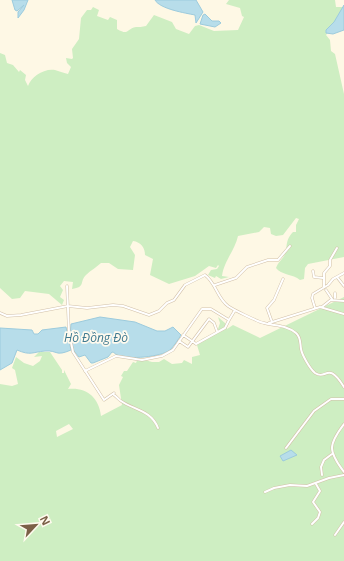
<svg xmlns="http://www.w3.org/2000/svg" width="344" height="561" font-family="'Open Sans',sans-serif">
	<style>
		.green { fill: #ceeec2; fill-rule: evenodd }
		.water { fill: #b7ddea; stroke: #9ccbdd }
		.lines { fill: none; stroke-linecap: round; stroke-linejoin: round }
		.street-casing { stroke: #d2c0a9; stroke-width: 3 }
		.street { stroke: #fff; stroke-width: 2 }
		.labels { text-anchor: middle; stroke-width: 3.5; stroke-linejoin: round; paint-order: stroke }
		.water-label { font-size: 12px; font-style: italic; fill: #3e7990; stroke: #fffaee }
	</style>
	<rect width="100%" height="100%" fill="#fef8e5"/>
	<!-- green -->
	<path class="green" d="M 229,0 L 335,0 L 336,7 L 343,7 L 337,22 L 326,35 L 330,40 L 331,51 L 335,54 L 344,94 L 344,257 L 308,264 L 305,268 L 304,279 L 300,280 C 293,274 281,275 276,268 C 278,262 283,259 285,254 C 288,244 285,241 293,232 L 296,232 L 296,225 L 299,219 L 296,218 L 283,235 L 276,236 L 271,234 L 270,228 L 264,227 L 259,232 L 238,236 C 235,250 224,261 222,276 L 229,277 L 221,279 L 216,276 L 215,278 L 208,275 L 211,270 L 217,269 L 219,266 L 218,265 L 216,268 L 209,266 L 195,276 L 169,284 L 150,275 L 153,259 L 145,255 C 145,248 141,242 133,241 L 130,247 L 135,255 L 133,270 L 118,269 L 109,263 L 101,263 C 97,267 91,270 86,275 C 79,282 86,287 72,289 L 73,282 L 64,281 L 60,286 L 63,290 L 60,297 L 64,300 L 62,305 L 49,294 L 25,291 L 20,298 L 12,299 L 0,288 L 0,53 L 5,55 L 7,63 L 13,65 L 19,72 L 20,70 L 26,75 L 25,80 L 28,86 C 31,77 44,68 55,70 C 59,71 63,73 68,74 L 71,67 L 67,63 L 66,58 L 72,59 L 73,58 L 72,49 L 79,39 L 81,18 L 87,10 L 91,10 L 93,7 L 99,10 L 97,16 L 108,20 L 110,17 L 117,20 L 117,29 C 129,36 126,29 136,27 C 139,27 142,27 146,26 L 154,15 L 172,22 L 176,29 L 189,34 L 195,26 L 199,25 L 214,31 L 238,30 L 244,17 L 242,16 L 240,8 L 226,4 Z
		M 344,297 L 344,561 L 0,561 L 0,384 L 12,386 L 18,384 L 15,370 L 12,368 L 16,357 L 24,363 L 33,366 L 40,361 L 42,356 L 34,357 L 39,352 L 50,352 L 62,370 L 62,373 L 64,373 L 64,370 L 71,384 L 68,389 C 86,387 99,397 101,416 L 122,405 L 119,385 L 123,377 L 121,376 L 124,371 L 127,371 L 133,362 L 136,363 L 138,358 L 152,362 L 159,362 L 164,359 L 172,364 L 182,363 L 184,360 L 192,364 L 192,357 L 200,355 L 197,345 L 202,339 L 217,332 L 220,323 L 218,317 L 225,323 L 227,329 L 233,325 L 260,338 ZM 69,424 L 73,429 L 57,437 L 56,431 Z"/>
	<!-- water -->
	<path class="water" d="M 12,0 L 28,0 L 24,10 L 18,18 L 18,12 L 24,5 L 17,11 L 15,10 Z
		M 155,0 L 196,0 L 203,12 L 196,23 L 195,15 C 185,13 160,9 155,0 Z
		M 344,5 L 344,30 L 333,34 L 326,33 L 326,30 L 334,22 Z
		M 205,14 L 212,21 L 219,21 L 221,23 L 215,27 L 200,24 L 203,15 Z
		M 100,317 L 135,322 L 157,331 L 165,331 L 173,327 L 181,335 C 178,340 174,346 170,350 C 161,357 128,360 117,355 C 115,354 114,352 112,352 L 108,357 L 93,363 L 91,363 L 85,355 L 79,357 L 74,351 L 71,340 L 69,341 L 71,350 C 55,357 58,350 45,351 C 32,352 31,356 17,350 L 12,363 L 0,370 L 0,328 L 32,330 L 34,334 L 38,334 L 42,330 L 66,327 L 68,336 L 70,335 L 71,324 Z
		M 291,450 L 297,455 L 283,461 L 280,456 Z"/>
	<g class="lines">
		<!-- street casing -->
		<g class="street-casing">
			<path id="street" d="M 313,271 L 314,277 L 323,278
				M 337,277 L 344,286
				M 215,285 L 236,278 L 247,267 L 268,260 L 278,260 L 290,246
				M 67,286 L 69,333 L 73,352 L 104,400 L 114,393
				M 324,287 L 324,273 L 330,266 L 330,260 L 337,248
				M 335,298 L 335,293
				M 331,300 L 344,301
				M 322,307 L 332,299 L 326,290
				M 315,308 L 312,298 L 313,294 L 328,285 L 333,279 L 344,273
				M 0,313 L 7,316 L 21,315 L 68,306 L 87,308 L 113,305 L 123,306 L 149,315 L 159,311 L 167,303 L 174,300 L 185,285 L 205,275 C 216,283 217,298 228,306 C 232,309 258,322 264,323 C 274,326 287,325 296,333 C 301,337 300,343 301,349 C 302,355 310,369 315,373 C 327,381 327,360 344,387
				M 272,322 L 267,308 L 274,300 L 283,279
				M 269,323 L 320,307 L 344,314
				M 183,335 L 192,341
				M 179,341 L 188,347 L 209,319 L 214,323 L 217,331
				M 192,341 L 196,344 L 225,328 L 229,320
				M 85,371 L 116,356 L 142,360 L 162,356 L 173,350 L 202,309 L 211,309 L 229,320 L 235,310
				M 114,395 C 117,397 118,399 121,401 C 134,410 151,410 158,428
				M 344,424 C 328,445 328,451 344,472
				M 286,448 L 314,411 L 331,399 L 344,399
				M 322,475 L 321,467 L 324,460 L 332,454
				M 265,492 L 274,488 L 290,485 L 307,486 L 329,478 L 344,475
				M 312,524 L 318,518 L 320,512 L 313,502 L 320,491 L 316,484
				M 335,535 L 344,522"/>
		</g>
		<!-- street -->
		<use href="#street" class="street"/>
	</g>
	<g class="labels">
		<!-- water labels -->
		<g class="water-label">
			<text x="96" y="342">Hồ Đồng Đò</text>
		</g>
	</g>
	<!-- north arrow -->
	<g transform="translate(36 525) rotate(64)" stroke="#fffaee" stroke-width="3" paint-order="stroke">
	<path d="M0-3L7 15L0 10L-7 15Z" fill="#7b6047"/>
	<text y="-6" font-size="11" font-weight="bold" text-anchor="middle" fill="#7b6047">N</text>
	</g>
</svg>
